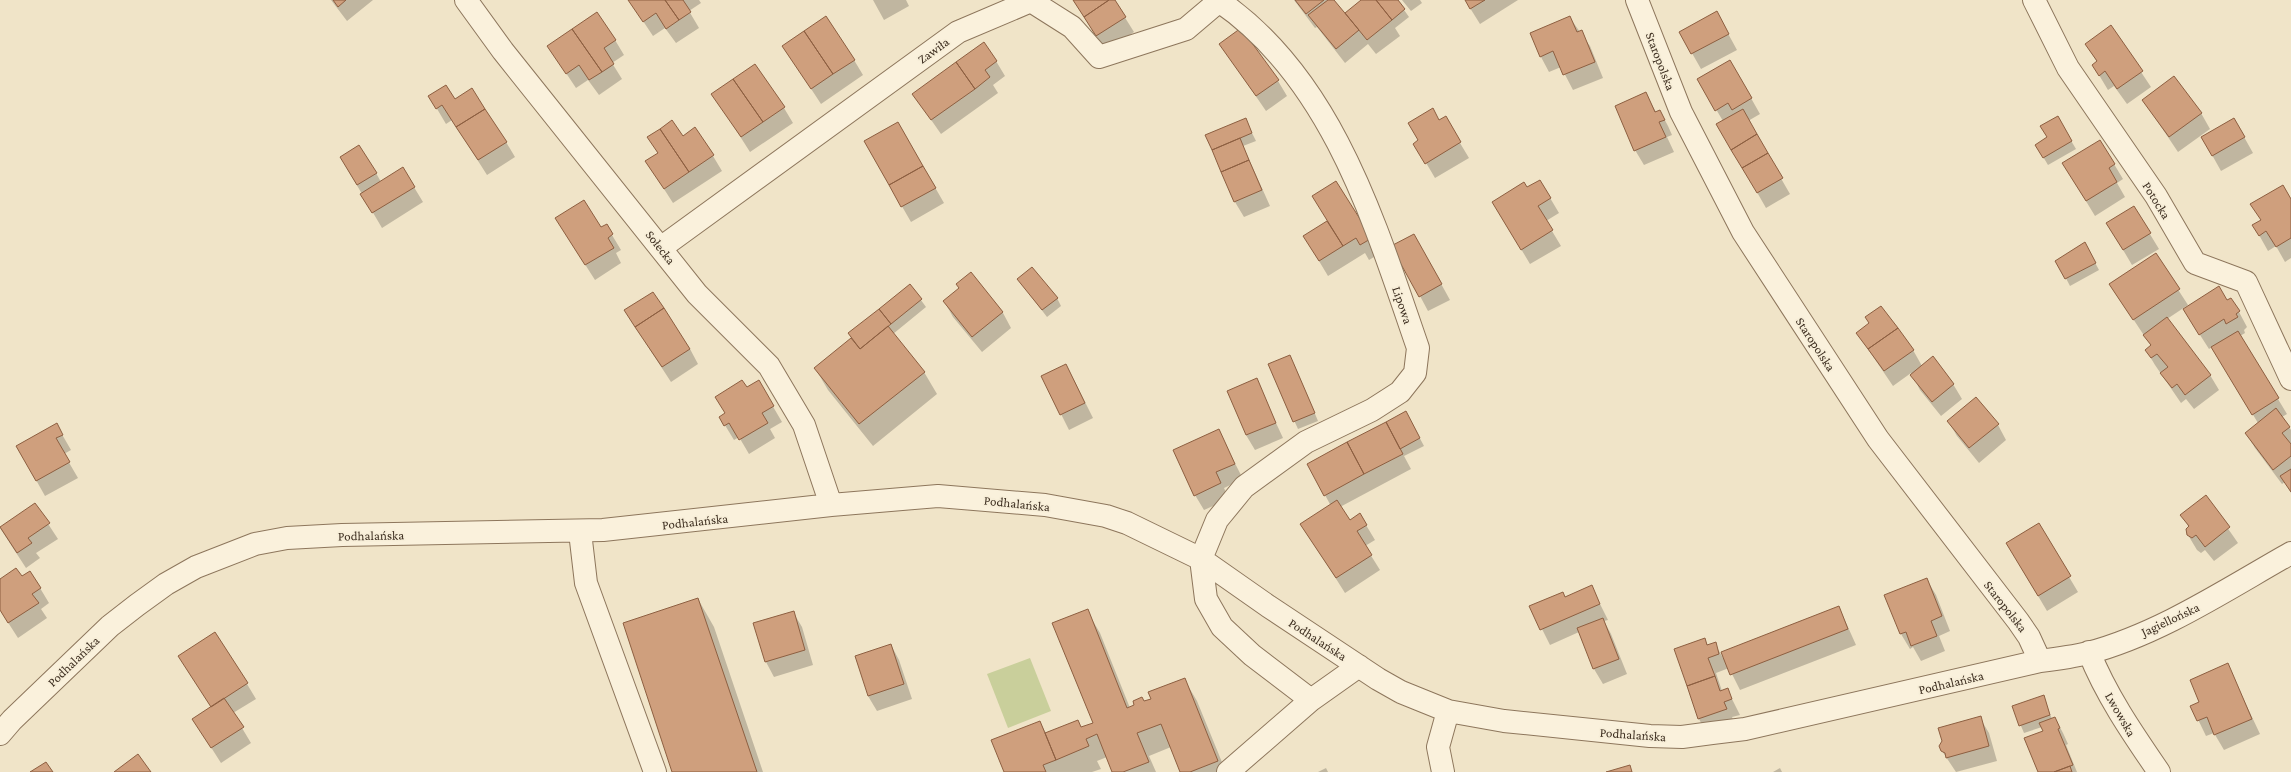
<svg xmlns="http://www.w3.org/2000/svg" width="2291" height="772" font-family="'Crimson Pro',serif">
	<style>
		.green { fill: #c9cf9b }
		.shadow { fill: #0003 }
		.building { fill: #cf9f7d; stroke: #8d5f41 }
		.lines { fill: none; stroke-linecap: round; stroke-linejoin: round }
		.minor-casing { stroke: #8d765c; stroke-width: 24 }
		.minor { stroke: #faf1dc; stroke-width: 22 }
		.labels { text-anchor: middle; stroke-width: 3.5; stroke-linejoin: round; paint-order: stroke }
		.street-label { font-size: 13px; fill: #3d2e20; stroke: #f7eed8 }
	</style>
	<rect width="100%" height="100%" fill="#f0e4c8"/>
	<!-- green -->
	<path class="green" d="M 1030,658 L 1051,711 L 1008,728 L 987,674 Z"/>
	<!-- shadow -->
	<path class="shadow" d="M 331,0 L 373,0 L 347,21 Z
		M 629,0 L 699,0 L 701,3 L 689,11 L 699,28 L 676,43 L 665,28 L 653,36 Z
		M 873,0 L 906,0 L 909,6 L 884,20 Z
		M 1073,0 L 1114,0 L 1134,32 L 1106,51 Z
		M 1294,0 L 1333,0 L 1345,14 L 1363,0 L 1397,0 L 1409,17 L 1395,28 L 1400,36 L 1376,54 L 1368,44 L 1345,63 L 1317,27 L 1315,28 Z
		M 1402,0 L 1420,0 L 1422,3 L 1411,11 Z
		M 1465,0 L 1518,0 L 1480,24 Z
		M 1570,18 L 1590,46 L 1603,78 L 1573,90 L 1561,67 L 1549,72 L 1541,57 Z
		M 2111,27 L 2151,87 L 2127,104 L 2114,86 L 2108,90 L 2093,65 L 2097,62 L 2086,44 Z
		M 1725,28 L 1737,50 L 1701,69 L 1680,32 Z
		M 615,40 L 624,55 L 612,63 L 622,79 L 599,95 L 588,80 L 576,88 L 558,61 Z
		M 1220,44 L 1278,81 L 1287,96 L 1266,111 Z
		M 783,46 L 854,60 L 863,75 L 821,104 Z
		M 996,61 L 1005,76 L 993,85 L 998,93 L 941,134 L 913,94 Z
		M 1730,61 L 1760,114 L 1748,121 L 1790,194 L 1766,208 L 1718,124 L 1723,121 L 1698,79 Z
		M 1646,93 L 1656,112 L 1660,111 L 1668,126 L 1672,135 L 1667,137 L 1674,152 L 1644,165 L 1635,150 Z
		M 713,94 L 784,108 L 793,123 L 750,152 Z
		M 430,97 L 454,100 L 506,142 L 515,157 L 487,175 L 452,120 L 446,124 Z
		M 2143,100 L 2201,113 L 2210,129 L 2178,152 Z
		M 2057,117 L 2076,149 L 2048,165 L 2036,145 L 2048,138 Z
		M 1445,118 L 1469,158 L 1435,178 L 1415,144 Z
		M 1245,119 L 1256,141 L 1243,146 L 1270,206 L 1244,217 L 1235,202 L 1206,135 Z
		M 2234,119 L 2253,153 L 2221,171 L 2202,137 Z
		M 898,123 L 944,203 L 911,222 L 865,142 Z
		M 649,137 L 713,156 L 722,171 L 673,203 L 646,161 L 658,154 Z
		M 2114,164 L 2123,179 L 2117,183 L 2125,197 L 2095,216 L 2072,178 Z
		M 345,165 L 376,173 L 381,182 L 403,169 L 423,202 L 382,228 Z
		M 1540,181 L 1559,213 L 1546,221 L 1561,246 L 1530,264 L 1502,217 L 1527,189 Z
		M 1336,183 L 1379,254 L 1369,260 L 1365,253 L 1328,276 L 1304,236 L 1328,221 Z
		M 2291,201 L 2291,258 L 2285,262 L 2276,246 L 2268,251 L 2254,226 Z
		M 2134,208 L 2159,249 L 2132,265 L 2116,238 Z
		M 606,225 L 621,250 L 616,253 L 621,263 L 595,280 L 565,233 L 601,229 Z
		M 2085,244 L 2099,270 L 2070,286 L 2057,261 Z
		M 1423,251 L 1450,300 L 1428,311 L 1420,296 Z
		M 2155,254 L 2188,305 L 2167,319 L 2210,375 L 2219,390 L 2194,409 L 2186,399 L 2181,403 L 2155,365 L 2146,350 L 2151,346 L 2110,284 Z
		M 971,273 L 1003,313 L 1011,328 L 982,352 L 953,317 L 944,301 L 960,289 Z
		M 1018,279 L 1057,298 L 1061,306 L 1047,317 Z
		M 910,285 L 926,307 L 893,334 L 924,372 L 937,394 L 873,446 L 828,390 L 815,368 L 852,339 L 849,334 Z
		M 2227,302 L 2239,312 L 2247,327 L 2244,330 L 2245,333 L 2240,336 L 2287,414 L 2282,417 L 2291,430 L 2291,493 L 2285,482 L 2282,484 L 2255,448 L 2246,433 L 2258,423 L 2212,347 L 2209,349 L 2193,324 Z
		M 1857,333 L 1913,350 L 1922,366 L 1953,384 L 1962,399 L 1941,416 L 1920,390 L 1911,373 L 1893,386 Z
		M 645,342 L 690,349 L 698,364 L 671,382 Z
		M 1294,364 L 1318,421 L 1298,429 L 1269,365 Z
		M 1042,376 L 1074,380 L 1093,418 L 1069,430 Z
		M 1256,380 L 1283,438 L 1255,450 L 1246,435 Z
		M 758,381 L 782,422 L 770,429 L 775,438 L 749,454 L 739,437 L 734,440 L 720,417 L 726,414 L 746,389 Z
		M 1410,420 L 1424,446 L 1404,456 L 1411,469 L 1340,507 L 1350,521 L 1366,525 L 1375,540 L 1365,546 L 1380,570 L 1345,593 L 1302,525 L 1331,506 L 1325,495 Z
		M 1948,421 L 1998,425 L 2006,440 L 1979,463 L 1957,436 Z
		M 56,424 L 71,450 L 64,454 L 78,478 L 45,496 L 17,446 Z
		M 1218,430 L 1243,479 L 1224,488 L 1229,499 L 1204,510 L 1195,495 Z
		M 2206,497 L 2238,543 L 2214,561 L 2205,550 L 2201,553 L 2197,550 L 2188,535 L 2189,528 L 2182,515 Z
		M 35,504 L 58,539 L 36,553 L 40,558 L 26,568 L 0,528 Z
		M 2038,525 L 2078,592 L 2047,611 L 2016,559 Z
		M 21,578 L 40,588 L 49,603 L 41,609 L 47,618 L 18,638 L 0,610 L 0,580 Z
		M 1927,580 L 1936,595 L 1950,631 L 1939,636 L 1945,651 L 1921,661 L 1913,647 L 1910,649 L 1901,634 Z
		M 1591,586 L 1608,620 L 1604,621 L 1611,634 L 1627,674 L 1603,684 L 1594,669 L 1579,632 L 1550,645 L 1531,607 L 1565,598 Z
		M 698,599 L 714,627 L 763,772 L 674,772 Z
		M 1839,607 L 1856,645 L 1740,690 L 1729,668 L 1716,673 L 1722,691 L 1727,689 L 1740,715 L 1732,717 L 1735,724 L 1707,734 L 1699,719 L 1705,639 L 1708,646 L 1715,644 L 1723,658 Z
		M 1087,611 L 1100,633 L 1130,708 L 1152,699 L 1184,679 L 1197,701 L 1226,772 L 1181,772 L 1171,747 L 1149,756 L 1156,772 L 1113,772 L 1107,757 L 1097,761 L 1101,769 L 1092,772 L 1005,772 L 1040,722 L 1046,733 L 1081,728 L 1094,723 Z
		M 793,612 L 802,627 L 813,665 L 774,677 L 766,662 Z
		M 891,645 L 899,660 L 912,699 L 877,711 L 868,696 Z
		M 2227,664 L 2260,734 L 2224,750 L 2214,733 L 2206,736 L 2192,707 L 2201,703 Z
		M 188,671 L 247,684 L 256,699 L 233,713 L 251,743 L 221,763 L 193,719 L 212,707 Z
		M 2043,696 L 2052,719 L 2055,718 L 2063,733 L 2068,744 L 2066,745 L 2077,772 L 2038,772 L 2044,732 L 2042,727 L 2024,733 L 2013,707 Z
		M 1980,718 L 1989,733 L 1997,761 L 1956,772 L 1942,751 Z
		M 1326,768 L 1328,772 L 1318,772 Z
		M 1780,768 L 1782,772 L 1773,772 Z"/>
	<!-- building -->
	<path class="building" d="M 333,0 L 346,0 L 338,7 Z
		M 628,0 L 665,0 L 679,20 L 666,29 L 656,13 L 643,22 Z
		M 665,0 L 683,0 L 691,12 L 679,20 Z
		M 1073,0 L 1109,0 L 1084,17 Z
		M 1109,0 L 1115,0 L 1126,17 L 1096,36 L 1084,17 Z
		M 1295,0 L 1324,0 L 1306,14 Z
		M 1328,0 L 1334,0 L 1359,30 L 1336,49 L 1308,15 Z
		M 1361,0 L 1376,0 L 1392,20 L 1367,40 L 1345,13 Z
		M 1376,0 L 1398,0 L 1405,9 L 1392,20 Z
		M 1465,0 L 1485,0 L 1470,9 Z
		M 1717,11 L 1729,34 L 1691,54 L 1679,32 Z
		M 597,12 L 616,40 L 604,48 L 614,64 L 602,72 L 572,29 Z
		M 826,16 L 855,60 L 833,74 L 804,31 Z
		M 1570,16 L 1577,32 L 1582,30 L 1595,62 L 1563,75 L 1553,51 L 1540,57 L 1530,33 Z
		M 2111,25 L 2143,71 L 2117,89 L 2105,71 L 2099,76 L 2092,65 L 2097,61 L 2085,44 Z
		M 1241,28 L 1279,80 L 1256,96 L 1219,44 Z
		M 572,29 L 602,72 L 589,80 L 579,65 L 566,74 L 547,46 Z
		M 804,31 L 833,74 L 811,89 L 782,46 Z
		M 984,42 L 997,61 L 985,70 L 990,77 L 975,89 L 956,62 Z
		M 1730,60 L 1752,98 L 1732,110 L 1728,103 L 1715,111 L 1697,79 Z
		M 956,62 L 975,89 L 931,120 L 912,94 Z
		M 755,64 L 785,107 L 763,122 L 733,79 Z
		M 2174,76 L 2202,113 L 2169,137 L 2142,100 Z
		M 733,79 L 763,122 L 741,137 L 711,94 Z
		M 446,85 L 455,99 L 472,88 L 485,109 L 456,127 L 442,105 L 436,109 L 428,96 Z
		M 1646,92 L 1655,112 L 1660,110 L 1665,120 L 1659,122 L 1666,137 L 1634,151 L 1615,106 Z
		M 1433,108 L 1439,120 L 1446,116 L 1461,142 L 1425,164 L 1413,144 L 1418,140 L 1408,123 Z
		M 485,109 L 507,142 L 478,160 L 456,127 Z
		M 1743,109 L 1757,134 L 1731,150 L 1716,124 Z
		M 2058,116 L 2072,141 L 2043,158 L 2035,145 L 2047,137 L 2040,126 Z
		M 1246,118 L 1252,133 L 1212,150 L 1205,135 Z
		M 2234,118 L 2245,137 L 2212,156 L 2201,137 Z
		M 672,120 L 683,136 L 695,127 L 714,155 L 689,172 L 660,129 Z
		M 898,122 L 923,166 L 889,185 L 864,141 Z
		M 660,129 L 689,172 L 664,189 L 645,161 L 658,153 L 647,137 Z
		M 1757,134 L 1768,153 L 1742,168 L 1731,150 Z
		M 1240,138 L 1249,160 L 1221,172 L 1212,150 Z
		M 2100,140 L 2115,164 L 2109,168 L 2117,182 L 2086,201 L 2062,163 Z
		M 359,145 L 377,173 L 357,185 L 340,157 Z
		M 1768,153 L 1783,178 L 1757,193 L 1742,168 Z
		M 1249,160 L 1262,190 L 1234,202 L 1221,172 Z
		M 923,166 L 936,188 L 901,207 L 889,185 Z
		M 403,167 L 415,187 L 372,213 L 360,194 Z
		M 1540,180 L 1551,198 L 1538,206 L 1553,230 L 1521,250 L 1492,202 L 1524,182 L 1527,187 Z
		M 1336,181 L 1372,238 L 1360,245 L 1356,238 L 1343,246 L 1312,196 Z
		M 2283,185 L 2291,199 L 2291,238 L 2276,247 L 2266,231 L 2259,236 L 2252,225 L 2261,220 L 2250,204 Z
		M 584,200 L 601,227 L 607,224 L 613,234 L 608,238 L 614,248 L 585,265 L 555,218 Z
		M 2134,206 L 2151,233 L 2123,250 L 2106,223 Z
		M 1327,221 L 1343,246 L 1319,261 L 1303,236 Z
		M 1414,234 L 1442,284 L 1419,297 L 1391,246 Z
		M 2085,242 L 2096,263 L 2065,279 L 2055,261 Z
		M 2156,253 L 2180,289 L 2133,320 L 2109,284 Z
		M 1032,267 L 1058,298 L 1042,310 L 1017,279 Z
		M 971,272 L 1003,312 L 972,337 L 943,301 L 959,288 L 956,284 Z
		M 910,284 L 922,299 L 891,324 L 879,309 Z
		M 2219,286 L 2227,300 L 2231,298 L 2240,311 L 2236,314 L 2238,317 L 2226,324 L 2224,319 L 2199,335 L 2183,309 Z
		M 653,292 L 664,308 L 635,327 L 624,310 Z
		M 1881,306 L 1898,328 L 1868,349 L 1856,333 L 1869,323 L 1865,317 Z
		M 664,308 L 690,349 L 662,367 L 635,327 Z
		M 879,309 L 891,324 L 860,349 L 848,333 Z
		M 2167,317 L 2211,375 L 2185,395 L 2177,384 L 2172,388 L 2160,373 L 2168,367 L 2157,354 L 2151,358 L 2145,350 L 2151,345 L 2143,335 Z
		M 888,326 L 925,372 L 859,424 L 814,368 L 851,338 L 860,349 Z
		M 1898,328 L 1914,350 L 1884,371 L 1868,349 Z
		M 2238,331 L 2279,398 L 2252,415 L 2211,347 Z
		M 1290,355 L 1315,413 L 1293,422 L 1268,364 Z
		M 1933,356 L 1954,384 L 1932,402 L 1910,375 Z
		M 1066,364 L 1085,403 L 1060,415 L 1041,376 Z
		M 1257,378 L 1276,423 L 1246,435 L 1227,391 Z
		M 742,380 L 747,387 L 759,380 L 774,406 L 762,413 L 768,423 L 739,440 L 729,423 L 724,426 L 719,417 L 725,413 L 715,397 Z
		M 1976,397 L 1999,424 L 1969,448 L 1947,421 Z
		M 2276,408 L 2290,427 L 2282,433 L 2291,444 L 2291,456 L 2273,470 L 2245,433 Z
		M 1406,411 L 1420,438 L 1400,449 L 1386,422 Z
		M 1386,422 L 1403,454 L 1364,474 L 1347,442 Z
		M 57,423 L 63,435 L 56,438 L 70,462 L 36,481 L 16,446 Z
		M 1219,429 L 1235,464 L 1216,472 L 1221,483 L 1194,496 L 1173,450 Z
		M 1347,442 L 1364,474 L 1324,496 L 1307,464 Z
		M 2291,469 L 2291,492 L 2280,476 Z
		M 2206,495 L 2230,527 L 2205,547 L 2196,535 L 2192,538 L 2187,535 L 2186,529 L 2189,526 L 2180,515 Z
		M 1337,500 L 1350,520 L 1360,513 L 1367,525 L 1357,531 L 1372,555 L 1336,578 L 1300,524 Z
		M 35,503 L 50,523 L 28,538 L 32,543 L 17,553 L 0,527 Z
		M 2039,523 L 2071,576 L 2038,596 L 2006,543 Z
		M 16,568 L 22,576 L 30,571 L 41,588 L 32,594 L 39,603 L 8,623 L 0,610 L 0,579 Z
		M 1927,578 L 1942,616 L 1931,621 L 1937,636 L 1911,646 L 1906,632 L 1900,634 L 1884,595 Z
		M 1592,585 L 1600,604 L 1540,630 L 1529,606 L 1563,592 L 1565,597 Z
		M 698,598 L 757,772 L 672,772 L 623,623 Z
		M 1839,606 L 1848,629 L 1730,675 L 1721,652 Z
		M 1088,609 L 1127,708 L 1134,705 L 1133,701 L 1142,697 L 1144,701 L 1151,699 L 1148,692 L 1185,678 L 1218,761 L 1190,772 L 1180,772 L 1161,724 L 1137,733 L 1149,762 L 1123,772 L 1112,772 L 1097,734 L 1086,739 L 1089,746 L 1056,760 L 1045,733 L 1078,720 L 1081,727 L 1093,723 L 1052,623 Z
		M 794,611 L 805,650 L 765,662 L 753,623 Z
		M 1603,618 L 1619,659 L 1593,669 L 1577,628 Z
		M 215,632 L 248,683 L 211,707 L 178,656 Z
		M 1705,638 L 1707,645 L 1716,642 L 1719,654 L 1708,658 L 1715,676 L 1687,686 L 1674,649 Z
		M 891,644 L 904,684 L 868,696 L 855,656 Z
		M 2228,663 L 2252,719 L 2214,735 L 2207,717 L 2197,721 L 2190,706 L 2199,702 L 2190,680 Z
		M 1715,676 L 1720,691 L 1728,688 L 1732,699 L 1724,702 L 1727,709 L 1698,719 L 1687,686 Z
		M 2044,695 L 2050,715 L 2019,726 L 2012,706 Z
		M 224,698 L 244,727 L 211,748 L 192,719 Z
		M 1981,716 L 1989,746 L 1946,758 L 1945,753 L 1941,751 L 1939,746 L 1942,741 L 1938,728 Z
		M 2055,717 L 2060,728 L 2058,729 L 2073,765 L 2054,772 L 2038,772 L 2024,738 L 2043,731 L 2039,723 Z
		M 1040,721 L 1056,760 L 1043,765 L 1046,772 L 1004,772 L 991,740 Z
		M 138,754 L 151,772 L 114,772 Z
		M 46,762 L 53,772 L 30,772 Z
		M 1630,765 L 1632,772 L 1606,772 Z
		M 2070,766 L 2072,772 L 2054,772 Z"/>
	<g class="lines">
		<!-- minor casing -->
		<g class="minor-casing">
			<path id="minor" d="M 466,0 L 503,51 L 697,294 L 769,366 L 804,425 L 831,505
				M 1637,0 L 1681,112 L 1743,232 L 1878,439 L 2018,621 L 2029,637 L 2040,661
				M 2034,0 L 2068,68 L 2156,196 L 2195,263 L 2246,282 L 2291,379
				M 1219,1 C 1333,79 1375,224 1418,348 L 1415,373 L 1400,392 L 1372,410 L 1306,442 L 1244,487 L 1217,520 L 1201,559 L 1206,599 L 1222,627 L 1252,655 L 1311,700
				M 662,247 L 958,32 L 1031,1 L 1072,27 L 1099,57 L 1186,29 L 1219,1
				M 580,532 L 586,583 L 655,772
				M 2089,652 C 2106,695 2133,734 2159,772
				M 0,734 L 12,720 L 110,626 L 137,605 L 166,584 L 196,567 L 255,544 L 287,538 L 342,535 L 603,530 L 831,505 L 938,496 L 1045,505 L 1106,516 L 1127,523 L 1201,559 L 1268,606 L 1378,679 L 1401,692 L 1448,711 L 1504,721 L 1650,736 L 1682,737 L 1712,733 L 1745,729 L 2040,661 C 2056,659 2072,657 2088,653 C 2160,634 2227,589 2291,553
				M 1228,772 L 1311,700 L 1359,666
				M 1443,772 L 1438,747 L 1448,711"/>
		</g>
		<!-- minor -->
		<use href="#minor" class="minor"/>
	</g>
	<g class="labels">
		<!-- street labels -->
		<g class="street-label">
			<text transform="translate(933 50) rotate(-36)" y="5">Zawiła</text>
			<text transform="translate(1661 61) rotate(69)" y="5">Staropolska</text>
			<text transform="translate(2157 200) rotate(58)" y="5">Potocka</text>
			<text transform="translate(661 247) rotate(52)" y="5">Sołecka</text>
			<text transform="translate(1403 305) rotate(71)" y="5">Lipowa</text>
			<text transform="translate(1816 344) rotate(57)" y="5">Staropolska</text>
			<text transform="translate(1017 503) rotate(6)" y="5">Podhalańska</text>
			<text transform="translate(695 521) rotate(-6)" y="5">Podhalańska</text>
			<text transform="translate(371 535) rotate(-1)" y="5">Podhalańska</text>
			<text transform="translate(2006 606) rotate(52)" y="5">Staropolska</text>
			<text transform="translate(2170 619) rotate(-25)" y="5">Jagiellońska</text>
			<text transform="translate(1318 639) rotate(33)" y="5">Podhalańska</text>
			<text transform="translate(73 661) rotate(-44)" y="5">Podhalańska</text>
			<text transform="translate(1951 682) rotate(-13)" y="5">Podhalańska</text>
			<text transform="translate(2121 714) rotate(60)" y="5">Lwowska</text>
			<text transform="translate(1633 734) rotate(4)" y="5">Podhalańska</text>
		</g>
	</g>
</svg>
